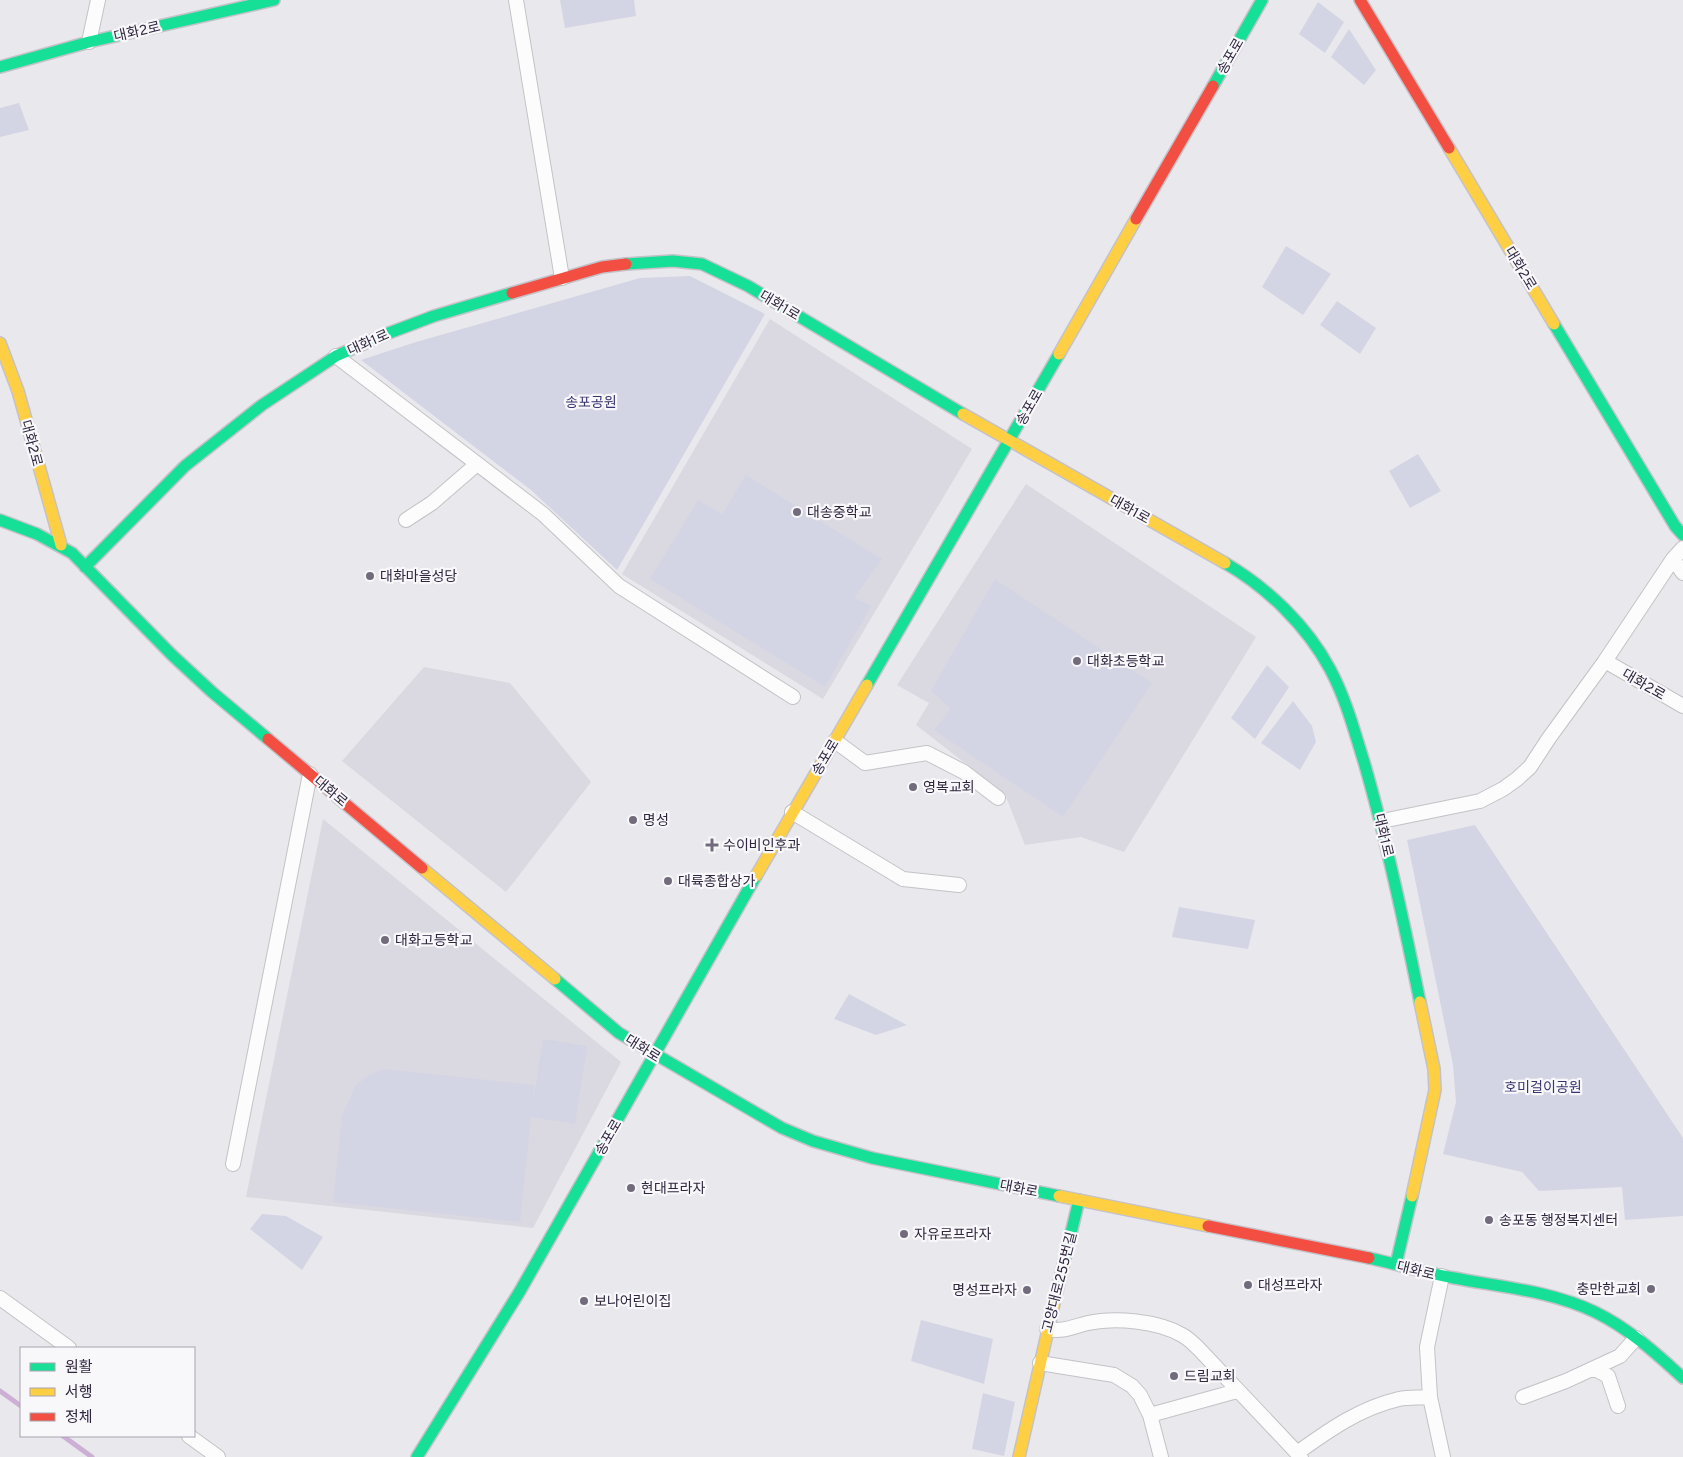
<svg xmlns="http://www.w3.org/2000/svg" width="1683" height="1457" font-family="Overpass,'Noto Sans KR',sans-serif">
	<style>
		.built { fill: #dad8e0 }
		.green { fill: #d4d5e4 }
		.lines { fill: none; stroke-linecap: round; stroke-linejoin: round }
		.stream { stroke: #cdafd6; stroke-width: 5 }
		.street-casing { stroke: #c3c2c6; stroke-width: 16 }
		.fast-casing { stroke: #c4c2c8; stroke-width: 14 }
		.slow-casing { stroke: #c4c2c8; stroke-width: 14 }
		.jam-casing { stroke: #c4c2c8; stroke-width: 14 }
		.street { stroke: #fcfcfc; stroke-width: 14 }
		.fast { stroke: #16e098; stroke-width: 11 }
		.slow { stroke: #ffcf43; stroke-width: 11 }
		.jam { stroke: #f24e42; stroke-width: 11 }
		.poi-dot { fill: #716b7c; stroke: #f8f7fa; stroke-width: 2 }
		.labels { text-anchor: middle; stroke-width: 4.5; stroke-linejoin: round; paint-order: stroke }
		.street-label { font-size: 14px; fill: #30273f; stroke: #f8f7fa }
		.park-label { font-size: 14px; fill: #383671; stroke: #f8f7fa }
		.poi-label { font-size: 14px; fill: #30273f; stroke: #f8f7fa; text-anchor: start }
	</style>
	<rect width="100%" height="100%" fill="#e9e8ed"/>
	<!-- built -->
	<path class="built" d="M 770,319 L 972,449 L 823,699 L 622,574 Z
		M 1026,484 L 1256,637 L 1124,852 L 1081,837 L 1025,845 L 1005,794 L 916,725 L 929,703 L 897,685 Z
		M 424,667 L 510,683 L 591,782 L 506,892 L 342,761 Z
		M 323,819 L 621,1062 L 533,1228 L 246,1197 Z"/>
	<!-- green -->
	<path class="green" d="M 560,0 L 634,0 L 636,16 L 565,28 Z
		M 1318,2 L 1344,22 L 1325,53 L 1299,34 Z
		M 1349,29 L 1376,70 L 1364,85 L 1331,57 Z
		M 19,103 L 29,130 L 0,137 L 0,108 Z
		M 1286,246 L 1331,274 L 1303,315 L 1262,287 Z
		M 690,276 L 765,314 L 617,570 L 531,490 L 361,360 L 416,342 L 640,278 Z
		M 1337,301 L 1376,328 L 1360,354 L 1320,325 Z
		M 1418,454 L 1441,491 L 1410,508 L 1389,471 Z
		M 746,475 L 882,559 L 854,598 L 871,606 L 825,687 L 650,579 L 698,500 L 722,514 Z
		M 995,579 L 1152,683 L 1063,817 L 934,730 L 951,709 L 931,691 Z
		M 1267,665 L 1289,687 L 1255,739 L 1231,718 Z
		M 1293,701 L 1312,726 L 1316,742 L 1300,770 L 1261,743 Z
		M 1475,825 L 1683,1138 L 1683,1216 L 1625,1220 L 1622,1187 L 1539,1191 L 1522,1172 L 1443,1154 L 1456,1102 L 1453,1065 L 1407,840 Z
		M 1179,907 L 1255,920 L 1248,949 L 1172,937 Z
		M 849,994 L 907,1025 L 876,1035 L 834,1019 Z
		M 543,1039 L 587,1046 L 575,1124 L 531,1117 L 520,1222 L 333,1202 L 342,1115 L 356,1085 L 369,1075 L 384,1069 L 534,1085 L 533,1102 Z
		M 262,1214 L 286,1216 L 323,1237 L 302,1270 L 250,1229 Z
		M 921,1320 L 993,1339 L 984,1384 L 911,1361 Z
		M 983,1393 L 1015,1402 L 1004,1456 L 972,1449 Z"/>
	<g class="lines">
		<!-- stream -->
		<path class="stream" d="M 0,1391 L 21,1406
			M 63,1436 L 92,1457"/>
		<!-- street casing -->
		<g class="street-casing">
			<path id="street" d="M 516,0 L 562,278
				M 89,42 L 98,0
				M 336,356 L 543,514 L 619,586 L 793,697
				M 406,520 L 432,503 L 477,464
				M 1673,559 L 1683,573
				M 1605,661 L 1683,706
				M 835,741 L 865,763 L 927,753 L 964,772 L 998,798
				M 792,812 L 903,879 L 959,885
				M 1382,821 L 1480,801 L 1503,789 L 1517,779 L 1530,767 L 1549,738 L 1605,661 L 1673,559 L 1683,548
				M 233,1164 L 310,774
				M 1442,1276 L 1427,1347 L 1430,1397 L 1443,1457
				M 0,1298 L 69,1348
				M 1047,1329 C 1065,1332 1071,1327 1088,1323 C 1115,1317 1158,1321 1182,1335 C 1188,1338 1194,1344 1199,1349 L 1301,1457
				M 1040,1363 L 1114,1375 L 1132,1386 L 1140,1395 L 1150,1415 L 1161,1457
				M 1595,1369 L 1608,1376 L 1618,1406
				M 1523,1397 L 1566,1381 L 1620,1356 L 1636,1338
				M 1150,1415 L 1237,1391
				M 189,1436 L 218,1457
				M 1297,1453 C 1329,1430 1360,1408 1399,1399 C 1409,1397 1420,1398 1430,1397"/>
		</g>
		<!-- fast casing -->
		<g class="fast-casing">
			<path id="fast" d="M 0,67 L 89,42 L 274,0
				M 1213,86 L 1262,0
				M 626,264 L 673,261 L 702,264 L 748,286 L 963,414
				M 1554,324 L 1675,526 L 1683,535
				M 0,520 L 37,534 L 72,553 L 172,655 L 212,692 L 268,739
				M 1225,563 C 1268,588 1307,626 1330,669 C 1346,699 1354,730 1364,762 C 1387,841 1404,922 1420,1002
				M 85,567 L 185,466 L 262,405 L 336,356 L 381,336 L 434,316 L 512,293
				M 867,685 L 1059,354
				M 555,979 L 619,1033 L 782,1128 L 813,1141 L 872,1158 L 1059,1196
				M 1369,1258 C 1397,1264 1425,1273 1454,1278 C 1502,1287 1551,1291 1595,1312 C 1628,1328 1656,1353 1683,1378
				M 1396,1264 L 1412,1196
				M 1055,1299 L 1079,1200
				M 417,1457 L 520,1291 L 756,876"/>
		</g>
		<!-- slow casing -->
		<g class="slow-casing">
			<path id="slow" d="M 1449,148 L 1554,324
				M 0,343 L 18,391 L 61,545
				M 1059,354 L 1136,219
				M 963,414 L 1225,563
				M 422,868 L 555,979
				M 756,876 L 867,685
				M 1059,1196 L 1208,1226
				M 1412,1196 L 1435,1090 L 1434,1069 L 1420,1002
				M 1019,1457 L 1055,1299"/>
		</g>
		<!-- jam casing -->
		<g class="jam-casing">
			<path id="jam" d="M 1360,0 L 1449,148
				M 1136,219 L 1213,86
				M 512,293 L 602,267 L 626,264
				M 268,739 L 422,868
				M 1208,1226 L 1369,1258"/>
		</g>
		<!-- street -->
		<use href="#street" class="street"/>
		<!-- fast -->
		<use href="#fast" class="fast"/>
		<!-- slow -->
		<use href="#slow" class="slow"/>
		<!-- jam -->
		<use href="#jam" class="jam"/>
	</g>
	<!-- markers -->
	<g class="poi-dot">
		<circle cx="797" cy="512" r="5"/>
		<circle cx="370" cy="576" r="5"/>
		<circle cx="1077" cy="661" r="5"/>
		<circle cx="913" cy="787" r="5"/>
		<circle cx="633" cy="820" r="5"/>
		<path d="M709.5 837.5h5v5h5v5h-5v5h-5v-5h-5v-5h5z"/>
		<circle cx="668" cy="881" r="5"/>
		<circle cx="385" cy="940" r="5"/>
		<circle cx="631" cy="1188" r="5"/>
		<circle cx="1489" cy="1220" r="5"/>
		<circle cx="904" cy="1234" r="5"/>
		<circle cx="1248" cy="1285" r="5"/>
		<circle cx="1651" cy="1289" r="5"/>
		<circle cx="1027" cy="1290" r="5"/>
		<circle cx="584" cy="1301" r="5"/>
		<circle cx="1174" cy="1376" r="5"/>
	</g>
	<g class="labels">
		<!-- street labels -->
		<g class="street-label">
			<text transform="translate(137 31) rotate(-13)" y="5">대화2로</text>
			<text transform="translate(1230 56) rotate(-60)" y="5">송포로</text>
			<text transform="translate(1521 268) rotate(59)" y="5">대화2로</text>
			<text transform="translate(780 305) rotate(31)" y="5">대화1로</text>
			<text transform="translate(368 342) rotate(-24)" y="5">대화1로</text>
			<text transform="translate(1029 407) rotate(-60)" y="5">송포로</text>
			<text transform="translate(32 443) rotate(75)" y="5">대화2로</text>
			<text transform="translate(1130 509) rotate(29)" y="5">대화1로</text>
			<text transform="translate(1644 684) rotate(30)" y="5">대화2로</text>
			<text transform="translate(825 757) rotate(-59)" y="5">송포로</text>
			<text transform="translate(331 791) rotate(40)" y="5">대화로</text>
			<text transform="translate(1384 835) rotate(77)" y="5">대화1로</text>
			<text transform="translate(643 1048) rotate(32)" y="5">대화로</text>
			<text transform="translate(608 1137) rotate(-60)" y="5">송포로</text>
			<text transform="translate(1019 1188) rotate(11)" y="5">대화로</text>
			<text transform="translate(1416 1270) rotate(14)" y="5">대화로</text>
			<text transform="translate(1059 1282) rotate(-76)" y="5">고양대로255번길</text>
		</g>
		<!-- park labels -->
		<g class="park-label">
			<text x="591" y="407">송포공원</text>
			<text x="1543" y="1092">호미걸이공원</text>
		</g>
		<!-- poi labels -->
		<g class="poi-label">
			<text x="807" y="517">대송중학교</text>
			<text x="380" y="581">대화마을성당</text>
			<text x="1087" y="666">대화초등학교</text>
			<text x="923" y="792">영복교회</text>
			<text x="643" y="825">명성</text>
			<text x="723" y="850">수이비인후과</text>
			<text x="678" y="886">대륙종합상가</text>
			<text x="395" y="945">대화고등학교</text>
			<text x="641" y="1193">현대프라자</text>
			<text x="1499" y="1225">송포동 행정복지센터</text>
			<text x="914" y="1239">자유로프라자</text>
			<text x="1258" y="1290">대성프라자</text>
			<text x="1641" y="1294" text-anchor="end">충만한교회</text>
			<text x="1017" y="1295" text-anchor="end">명성프라자</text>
			<text x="594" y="1306">보나어린이집</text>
			<text x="1184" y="1381">드림교회</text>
		</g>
	</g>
	<!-- legend -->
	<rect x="20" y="1347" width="175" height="90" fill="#f8f7fa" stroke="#a8a4af"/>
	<rect x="30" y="1363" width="25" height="8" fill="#16e098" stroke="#a8a4af"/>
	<text x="65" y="1372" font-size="15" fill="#30273f">원활</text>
	<rect x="30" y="1388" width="25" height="8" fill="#ffcf43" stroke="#a8a4af"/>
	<text x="65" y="1397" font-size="15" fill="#30273f">서행</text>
	<rect x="30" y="1413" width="25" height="8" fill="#f24e42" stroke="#a8a4af"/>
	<text x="65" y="1422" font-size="15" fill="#30273f">정체</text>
</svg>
